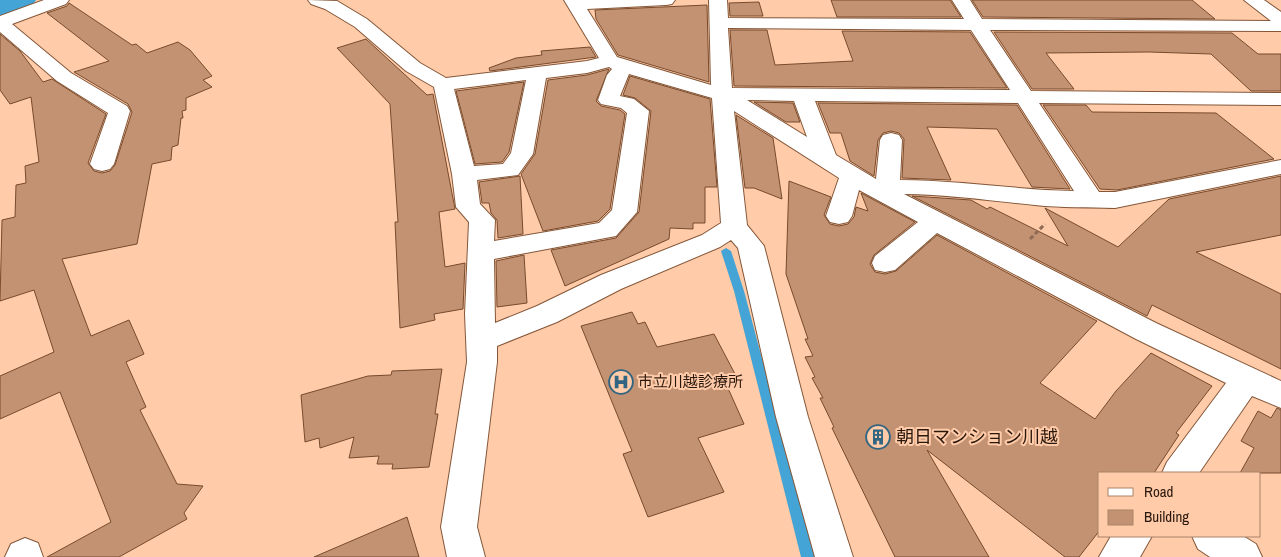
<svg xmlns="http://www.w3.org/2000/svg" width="1281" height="557" font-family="'Archivo Narrow','Noto Sans JP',sans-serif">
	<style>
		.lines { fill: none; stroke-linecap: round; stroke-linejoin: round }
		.stream { fill: #43a4d5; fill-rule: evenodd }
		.river { fill: #43a4d5; fill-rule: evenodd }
		.building { fill: #c39273; stroke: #774b2d }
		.minor-casing { stroke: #845739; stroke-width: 2 }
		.major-casing { stroke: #845739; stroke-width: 2 }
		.path { stroke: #8f6c56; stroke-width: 3; stroke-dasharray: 4.5 2.5; stroke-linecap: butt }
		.minor { fill: #fff; fill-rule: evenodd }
		.major { fill: #fff; fill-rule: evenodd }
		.labels { text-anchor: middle; stroke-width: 4; stroke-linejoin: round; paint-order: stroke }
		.poi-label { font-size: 15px; fill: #2a170b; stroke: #ffcba9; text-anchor: start }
		.near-poi-label { font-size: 18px; fill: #2a170b; stroke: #ffcba9; text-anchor: start }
	</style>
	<rect width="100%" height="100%" fill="#ffcba9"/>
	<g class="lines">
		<!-- stream -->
		<path class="stream" d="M 726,248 L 731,251 L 744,291 L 815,557 L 801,557 L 734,291 L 721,251 Z"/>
		<!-- river -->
		<path class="river" d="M 0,0 L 36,0 L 31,8 L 0,16 Z"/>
	</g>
	<!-- building -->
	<path class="building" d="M 831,0 L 950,0 L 961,17 L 837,17 Z
		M 972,0 L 1192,0 L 1215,19 L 983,17 Z
		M 759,2 L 763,16 L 730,16 L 729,3 Z
		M 69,3 L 132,45 L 136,44 L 147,53 L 178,42 L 190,50 L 212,76 L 203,80 L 212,87 L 186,98 L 186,110 L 182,111 L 183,118 L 181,118 L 178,145 L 172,147 L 171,160 L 152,164 L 137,244 L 62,259 L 91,336 L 129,320 L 144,354 L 126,362 L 146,407 L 140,410 L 177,484 L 203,486 L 184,513 L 187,519 L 119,557 L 47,557 L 111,522 L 60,392 L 0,419 L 0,376 L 54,352 L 34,290 L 0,301 L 2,220 L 15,217 L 16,185 L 26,183 L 25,166 L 39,162 L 31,97 L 10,104 L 0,90 L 0,34 L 20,51 L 43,82 L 52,79 L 106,114 L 88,163 L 94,171 L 102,173 L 110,171 L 115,165 L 132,112 L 128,104 L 74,72 L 109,61 L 47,13 L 67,6 Z
		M 707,5 L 709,82 L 618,55 L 596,19 L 595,10 Z
		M 730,30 L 767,30 L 775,65 L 853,61 L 842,31 L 970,32 L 1007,88 L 734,86 Z
		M 994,32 L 1232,33 L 1258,54 L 1281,54 L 1281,91 L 1251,91 L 1211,54 L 1149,52 L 1046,53 L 1074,89 L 1032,89 Z
		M 366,39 L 427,95 L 433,94 L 455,209 L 439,212 L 445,267 L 465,263 L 463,309 L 434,314 L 435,320 L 400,328 L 395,222 L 398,222 L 390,104 L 337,48 Z
		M 590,47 L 596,57 L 490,71 L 489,68 L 516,58 L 542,55 L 541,51 Z
		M 609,69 L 596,101 L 601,106 L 620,110 L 625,114 L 610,209 L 598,221 L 543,231 L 521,174 L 535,154 L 548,80 L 587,75 Z
		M 630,76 L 710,99 L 717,187 L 705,187 L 705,223 L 693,223 L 693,229 L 670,228 L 669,239 L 565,286 L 551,250 L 616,238 L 639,212 L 651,111 L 635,98 L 623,95 Z
		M 524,82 L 509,152 L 502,162 L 475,164 L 456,91 Z
		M 754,102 L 793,103 L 800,122 L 786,122 Z
		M 818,103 L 1017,105 L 1070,189 L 1032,187 L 997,129 L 927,127 L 951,180 L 902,178 L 904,139 L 899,133 L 891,131 L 883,133 L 878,140 L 874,176 L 850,161 L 841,133 L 830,133 Z
		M 1043,105 L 1086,105 L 1092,112 L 1216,113 L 1274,159 L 1117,190 L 1100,189 Z
		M 736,115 L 773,138 L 782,199 L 754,188 L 745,188 Z
		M 520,176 L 523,234 L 498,238 L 497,220 L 491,213 L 489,203 L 482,203 L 479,182 Z
		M 1281,176 L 1281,235 L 1196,252 L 1281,294 L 1281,369 L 1152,305 L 1147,316 L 912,196 L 971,200 L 987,209 L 990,207 L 1068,246 L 1045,208 L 1118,247 L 1169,199 Z
		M 789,181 L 831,197 L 824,215 L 830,224 L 839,226 L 848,224 L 854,217 L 856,207 L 868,211 L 861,193 L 915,222 L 874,255 L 870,264 L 875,272 L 885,274 L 896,271 L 937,235 L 1097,321 L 1040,383 L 1095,419 L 1116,391 L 1151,353 L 1212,386 L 1176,433 L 1179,435 L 1154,473 L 1100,473 L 1100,530 L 1079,557 L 1065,557 L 927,450 L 989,557 L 895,557 L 832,428 L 834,427 L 820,398 L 823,398 L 812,378 L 815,377 L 805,357 L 813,356 L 805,339 L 808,339 L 786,274 Z
		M 524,255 L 527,303 L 497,307 L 496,261 Z
		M 632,312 L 638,324 L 645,322 L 657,347 L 714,334 L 735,374 L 723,377 L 744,424 L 698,438 L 724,492 L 648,517 L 623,454 L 632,451 L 581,326 Z
		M 442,369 L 435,414 L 438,414 L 429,467 L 392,469 L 393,464 L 377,464 L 379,456 L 349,458 L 354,437 L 320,448 L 319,438 L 305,442 L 301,395 L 368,376 L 391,375 L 392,371 Z
		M 1277,408 L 1281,410 L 1281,473 L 1240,473 L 1254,448 L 1241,441 L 1258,411 L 1271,418 Z
		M 407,517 L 419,557 L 314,557 Z"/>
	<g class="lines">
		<!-- minor casing -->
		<g class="minor-casing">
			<path id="minor" d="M 44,0 L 69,0 L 66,4 L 12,24 L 71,73 L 127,106 L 130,111 L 114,164 L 110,169 L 102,171 L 94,169 L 90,164 L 108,113 L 57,81 L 0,32 L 0,16 Z
				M 308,0 L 337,1 L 367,19 L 420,63 L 446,78 L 587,61 L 599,58 L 564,0 L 675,0 L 672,4 L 666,5 L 587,9 L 617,57 L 711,85 L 709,0 L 727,0 L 728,18 L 964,19 L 952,0 L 970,0 L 982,19 L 1281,21 L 1281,31 L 990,30 L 1031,91 L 1281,93 L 1281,105 L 1039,103 L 1099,192 L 1115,192 L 1281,160 L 1281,174 L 1115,208 C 1089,207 1061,208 1035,205 C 991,201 948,194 904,194 L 1156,323 L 1281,381 L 1281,408 L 1252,396 L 1199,473 L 1162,473 L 1167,462 L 1226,383 L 1136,339 L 937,233 L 895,270 L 885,272 L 875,270 L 872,263 L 875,256 L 918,222 L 859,190 L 852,216 L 848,222 L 839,224 L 830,222 L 826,216 L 839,178 L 734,111 L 747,225 L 764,246 L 808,417 L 853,557 L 815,557 L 776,417 L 738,248 L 731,240 L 720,247 L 621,289 L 557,322 L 497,346 L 497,362 L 477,527 L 485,557 L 447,557 L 441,527 L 467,362 L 465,314 L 469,222 L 456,207 L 452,174 L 434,87 L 406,71 L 355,27 L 325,9 L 311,4 ZM 728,28 L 971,30 L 1010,90 L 732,88 ZM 609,67 L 612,69 L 607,75 L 598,100 L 601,104 L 621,108 L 627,113 L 612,210 L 599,223 L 494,241 L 495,220 L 480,204 L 477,180 L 518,175 L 533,154 L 546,78 L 587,73 ZM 629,74 L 712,98 L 721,223 L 702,235 L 601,275 L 537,306 L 495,323 L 494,259 L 616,236 L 637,212 L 649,111 L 634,99 L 620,96 ZM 526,80 L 511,153 L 503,164 L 474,166 L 454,89 ZM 747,100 L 794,101 L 807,137 ZM 815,101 L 1018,103 L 1074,191 C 1016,190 958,180 900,180 L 902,140 L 899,135 L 891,133 L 883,135 L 880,140 L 876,179 L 836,155 Z
				M 1111,536 L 1152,536 L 1140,557 L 1099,557 Z
				M 1192,536 L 1243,536 L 1256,544 L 1262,557 L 1210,557 L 1198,549 Z
				M 25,538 L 38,543 L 43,557 L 5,557 L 11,544 Z"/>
		</g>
		<!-- major casing -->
		<g class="major-casing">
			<path id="major" d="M 1244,0 L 1264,0 L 1281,12 L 1281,25 L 1275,24 Z"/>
		</g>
		<!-- path -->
		<path class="path" d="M 1030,239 L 1045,224"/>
		<!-- minor -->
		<use href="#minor" class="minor"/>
		<!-- major -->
		<use href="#major" class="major"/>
	</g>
	<!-- icons -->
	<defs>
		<g id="hospital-ring" transform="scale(1.25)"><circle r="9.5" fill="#ffcba9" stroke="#316581" stroke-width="1.5"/><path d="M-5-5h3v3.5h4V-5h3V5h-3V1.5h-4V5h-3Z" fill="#316581"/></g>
		<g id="building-ring" transform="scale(1.25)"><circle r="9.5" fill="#ffcba9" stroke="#316581" stroke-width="1.5"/><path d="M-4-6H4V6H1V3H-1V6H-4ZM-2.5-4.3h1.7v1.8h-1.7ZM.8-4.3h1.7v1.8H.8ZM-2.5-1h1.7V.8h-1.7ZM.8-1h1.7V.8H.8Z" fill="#316581"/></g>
	</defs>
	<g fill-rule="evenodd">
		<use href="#hospital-ring" x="621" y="382"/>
		<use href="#building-ring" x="878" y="437"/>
	</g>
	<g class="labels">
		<!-- poi labels -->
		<g class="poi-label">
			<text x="638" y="387">市立川越診療所</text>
		</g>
		<!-- near-poi labels -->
		<g class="near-poi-label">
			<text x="896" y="443">朝日マンション川越</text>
		</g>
	</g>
	<!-- legend -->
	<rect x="1098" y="472" width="162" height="65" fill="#ffcba9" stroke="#aa836a"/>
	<rect x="1108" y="488" width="25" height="8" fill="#ffffff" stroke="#aa836a"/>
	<text x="1144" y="497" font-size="15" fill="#2a170b">Road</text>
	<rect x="1108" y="510" width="25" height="15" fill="#c39273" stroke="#aa836a"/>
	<text x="1144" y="522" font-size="15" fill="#2a170b">Building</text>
</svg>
